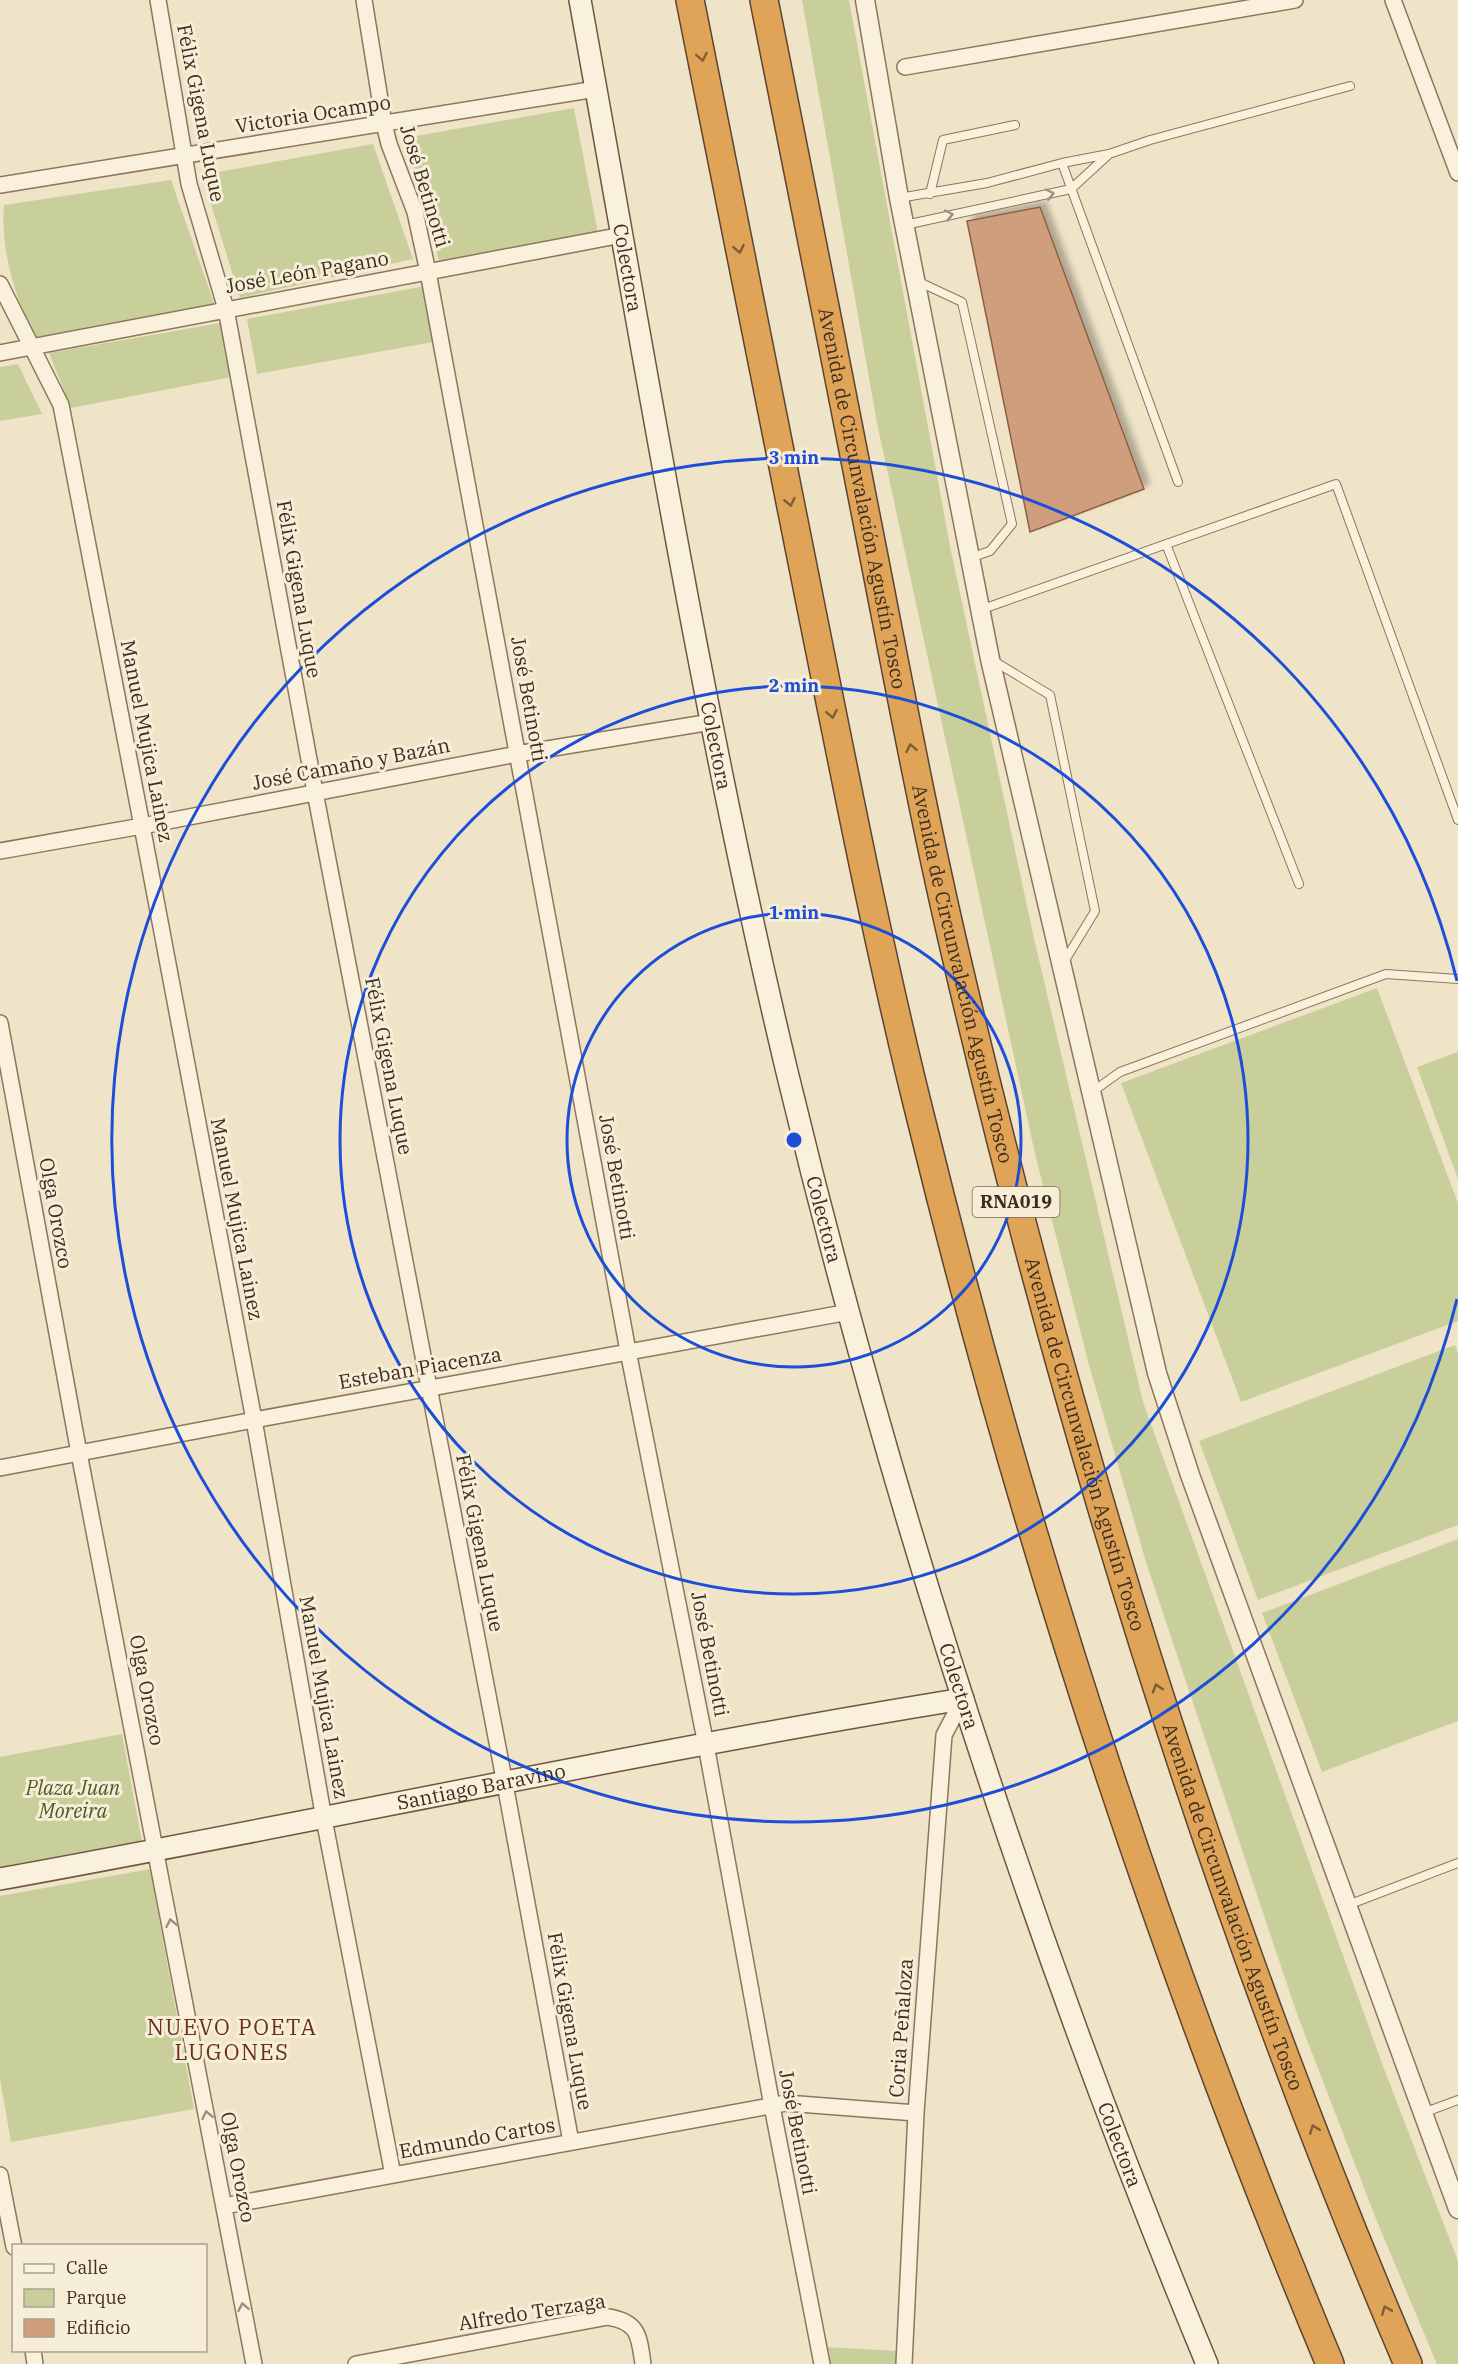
<svg xmlns="http://www.w3.org/2000/svg" width="1458" height="2364" font-family="'IBM Plex Serif',serif">
	<style>
		.green { fill: #c9cf9b }
		.building { fill: #cf9f7d; stroke: #8d5f41; stroke-width: 1.5; filter: url(#shadow) }
		.lines { fill: none; stroke-linecap: round; stroke-linejoin: round }
		.service-casing { stroke: #8d765c; stroke-width: 10 }
		.minor-casing { stroke: #8d765c; stroke-width: 18 }
		.tertiary-casing { stroke: #8d765c; stroke-width: 21 }
		.secondary-casing { stroke: #6f573f; stroke-width: 24 }
		.motorway-casing { stroke: #5b4430; stroke-width: 30 }
		.service { stroke: #faf1dc; stroke-width: 8 }
		.minor { stroke: #faf1dc; stroke-width: 15 }
		.tertiary { stroke: #faf1dc; stroke-width: 18 }
		.secondary { stroke: #faf1dc; stroke-width: 21 }
		.motorway { stroke: #e0a458; stroke-width: 27 }
		.oneway { stroke: #7e5d36 }
		.oneway2 { stroke: #9c907e }
		.ring { fill: none; stroke: #1d4ed8; stroke-width: 3 }
		.labels { text-anchor: middle; stroke-width: 6; stroke-linejoin: round; paint-order: stroke }
		.shield { fill: #f7eed8; stroke: #756857; stroke-width: 1.5 }
		.shield-label { font-size: 18px; font-weight: bold; fill: #3d2e20 }
		.street-label { font-size: 20px; fill: #3d2e20; stroke: #f7eed8 }
		.park-label { font-size: 20px; font-style: italic; fill: #4d5a26; stroke: #f7eed8 }
		.quarter-label { font-size: 22px; letter-spacing: 1.5px; fill: #6b2e1e; stroke: #f7eed8 }
		.centre { fill: #1d4ed8; stroke: #f7eed8; stroke-width: 3 }
		.ring-label { font-size: 18px; text-anchor: middle; font-weight: bold; fill: #1d4ed8; stroke: #f7eed8; stroke-width: 6; stroke-linejoin: round; paint-order: stroke }
	</style>
	<defs>
		<filter id="shadow"><feDropShadow dx="5.5" dy="-5.5" stdDeviation="3" flood-color="#0004"/></filter>
	</defs>
	<rect width="100%" height="100%" fill="#f0e4c8"/>
	<!-- green -->
	<path class="green" d="M 802,0 L 849,0 L 951,551 L 1033,934 L 1143,1402 L 1383,2066 L 1458,2261 L 1458,2364 L 1437,2364 L 1378,2224 L 1297,2014 L 1146,1562 L 1089,1365 L 1035,1154 L 877,423 Z
		M 574,108 L 598,233 L 439,261 L 405,138 Z
		M 373,144 L 413,259 L 240,298 L 202,175 Z
		M 171,180 L 215,306 L 35,339 C 16,300 0,250 4,205 Z
		M 425,286 L 433,342 L 257,374 L 247,319 Z
		M 220,323 L 231,377 L 71,408 L 49,353 Z
		M 18,364 L 42,414 L 0,421 L 0,367 Z
		M 1377,988 L 1458,1203 L 1458,1321 L 1241,1402 L 1121,1083 Z
		M 1458,1052 L 1458,1179 L 1417,1067 Z
		M 1455,1345 L 1458,1354 L 1458,1525 L 1258,1600 L 1199,1441 Z
		M 1458,1539 L 1458,1721 L 1322,1772 L 1262,1613 Z
		M 122,1734 L 142,1842 L 0,1869 L 0,1757 Z
		M 150,1869 L 194,2109 L 11,2142 L 0,2079 L 0,1896 Z
		M 824,2347 L 899,2351 L 899,2364 L 828,2364 Z"/>
	<!-- building -->
	<path class="building" d="M 1040,207 L 1144,489 L 1030,532 L 967,221 Z"/>
	<g class="lines">
		<!-- service casing -->
		<g class="service-casing">
			<path id="service" d="M 1062,163 L 1178,482
				M 930,194 L 943,140 L 1015,125
				M 899,198 L 987,183 L 1062,163 L 1109,154 L 1150,140 L 1350,86
				M 905,225 L 1071,189 L 1108,155
				M 917,281 L 962,302 L 1012,524 L 990,551 L 970,558
				M 1166,544 L 1299,884
				M 980,610 L 1336,484 L 1458,820
				M 992,660 L 1050,695 L 1095,911 L 1064,962
				M 1092,1092 L 1120,1072 L 1386,974 L 1458,979
				M 1348,1905 L 1458,1863
				M 1423,2113 L 1458,2100"/>
		</g>
		<!-- minor casing -->
		<g class="minor-casing">
			<path id="minor" d="M 158,0 L 189,184 L 226,309 L 315,792 L 505,1784 L 571,2142
				M 364,0 L 384,124 L 389,144 L 415,212 L 428,272 L 628,1351 L 706,1745 L 772,2106 L 822,2364
				M 1393,0 L 1458,173
				M 905,67 L 1295,0
				M 0,185 L 596,89
				M 0,284 L 61,405 L 142,826 L 254,1420 L 324,1819 L 393,2175
				M 0,353 L 622,235
				M 0,851 L 142,826 L 517,754 L 711,722
				M 0,1023 L 79,1453 L 254,2364
				M 0,1468 L 254,1420 L 849,1312
				M 0,2175 L 14,2247
				M 224,2206 L 786,2103 L 916,2113
				M 33,2350 L 35,2364
				M 356,2364 L 608,2317 C 639,2322 639,2336 643,2364
				M 904,2364 L 916,2113 L 944,1735 L 963,1699"/>
		</g>
		<!-- tertiary casing -->
		<g class="tertiary-casing">
			<path id="tertiary" d="M 865,0 L 899,198 L 990,659 L 1157,1373 L 1190,1475 L 1458,2209"/>
		</g>
		<!-- secondary casing -->
		<g class="secondary-casing">
			<g id="secondary">
				<path id="s1" d="M 580,0 C 645,360 703,721 788,1076 C 894,1515 1034,1947 1207,2364"/>
				<path id="s2" d="M 0,1879 C 321,1821 641,1751 963,1699"/>
			</g>
		</g>
		<!-- motorway casing -->
		<g class="motorway-casing">
			<g id="motorway">
				<path d="M 690,0 C 731,206 772,411 813,617 C 847,786 880,956 922,1123 C 1026,1547 1162,1962 1330,2364"/>
				<path id="s3" d="M 764,0 C 801,186 838,371 874,557 C 900,690 925,824 956,956 C 1068,1436 1214,1910 1408,2364"/>
			</g>
		</g>
		<!-- service -->
		<use href="#service" class="service"/>
		<!-- minor -->
		<use href="#minor" class="minor"/>
		<!-- tertiary -->
		<use href="#tertiary" class="tertiary"/>
		<!-- secondary -->
		<use href="#secondary" class="secondary"/>
		<!-- motorway -->
		<use href="#motorway" class="motorway"/>
	</g>
	<!-- one-way arrows -->
	<defs><path id="oneway-chevron" d="M-2-3.5L2.5 0L-2 3.5" fill="none" stroke-width="1.6" stroke-linecap="round" stroke-linejoin="round" transform="scale(1.5)"/></defs>
	<g class="oneway">
		<use href="#oneway-chevron" transform="translate(702 57) rotate(79)"/>
		<use href="#oneway-chevron" transform="translate(739 249) rotate(79)"/>
		<use href="#oneway-chevron" transform="translate(790 502) rotate(78)"/>
		<use href="#oneway-chevron" transform="translate(832 714) rotate(79)"/>
		<use href="#oneway-chevron" transform="translate(911 748) rotate(-101)"/>
		<use href="#oneway-chevron" transform="translate(1157 1688) rotate(-108)"/>
		<use href="#oneway-chevron" transform="translate(1314 2129) rotate(-111)"/>
		<use href="#oneway-chevron" transform="translate(1386 2310) rotate(-112)"/>
	</g>
	<g class="oneway2">
		<use href="#oneway-chevron" transform="translate(1050 194) rotate(-12)"/>
		<use href="#oneway-chevron" transform="translate(949 215) rotate(-12)"/>
		<use href="#oneway-chevron" transform="translate(171 1923) rotate(-101)"/>
		<use href="#oneway-chevron" transform="translate(207 2115) rotate(-101)"/>
		<use href="#oneway-chevron" transform="translate(243 2307) rotate(-101)"/>
	</g>
	<!-- distance rings -->
	<g class="ring">
		<circle cx="794" cy="1140" r="227"/>
		<circle cx="794" cy="1140" r="454"/>
		<path d="M1457 1299A682 682 0 1 1 1457 981"/>
	</g>
	<g class="labels">
		<!-- shield labels -->
		<rect class="shield" x="972.5" y="1187" width="87" height="30" rx="4.5"/>
		<g class="shield-label">
			<text x="1016" y="1208">RNA019</text>
		</g>
		<!-- street labels -->
		<g class="street-label">
			<text transform="translate(201 113) rotate(79)" y="7">Félix Gigena Luque</text>
			<text transform="translate(313 114) rotate(-9)" y="7">Victoria Ocampo</text>
			<text transform="translate(425 186) rotate(73)" y="7">José Betinotti</text>
			<text dy="7" stroke="none"><textPath href="#s1" startOffset="272">Colectora</textPath></text>
			<text transform="translate(307 272) rotate(-10)" y="7">José León Pagano</text>
			<text dy="7" stroke="none"><textPath href="#s3" startOffset="508">Avenida de Circunvalación Agustín Tosco</textPath></text>
			<text transform="translate(299 589) rotate(80)" y="7">Félix Gigena Luque</text>
			<text transform="translate(529 699) rotate(80)" y="7">José Betinotti</text>
			<text transform="translate(147 741) rotate(79)" y="7">Manuel Mujica Lainez</text>
			<text dy="7" stroke="none"><textPath href="#s1" startOffset="758">Colectora</textPath></text>
			<text transform="translate(351 764) rotate(-11)" y="7">José Camaño y Bazán</text>
			<text dy="7" stroke="none"><textPath href="#s3" startOffset="994">Avenida de Circunvalación Agustín Tosco</textPath></text>
			<text transform="translate(389 1066) rotate(79)" y="7">Félix Gigena Luque</text>
			<text transform="translate(617 1177) rotate(80)" y="7">José Betinotti</text>
			<text transform="translate(56 1213) rotate(80)" y="7">Olga Orozco</text>
			<text transform="translate(237 1219) rotate(79)" y="7">Manuel Mujica Lainez</text>
			<text dy="7" stroke="none"><textPath href="#s1" startOffset="1244">Colectora</textPath></text>
			<text transform="translate(420 1368) rotate(-10)" y="7">Esteban Piacenza</text>
			<text dy="7" stroke="none"><textPath href="#s3" startOffset="1480">Avenida de Circunvalación Agustín Tosco</textPath></text>
			<text transform="translate(480 1543) rotate(79)" y="7">Félix Gigena Luque</text>
			<text transform="translate(710 1654) rotate(79)" y="7">José Betinotti</text>
			<text dy="7" stroke="none"><textPath href="#s1" startOffset="1730">Colectora</textPath></text>
			<text transform="translate(147 1690) rotate(79)" y="7">Olga Orozco</text>
			<text transform="translate(324 1697) rotate(80)" y="7">Manuel Mujica Lainez</text>
			<text dy="7" stroke="none"><textPath href="#s2" startOffset="490">Santiago Baravino</textPath></text>
			<text dy="7" stroke="none"><textPath href="#s3" startOffset="1966">Avenida de Circunvalación Agustín Tosco</textPath></text>
			<text transform="translate(570 2021) rotate(80)" y="7">Félix Gigena Luque</text>
			<text transform="translate(901 2028) rotate(-86)" y="7">Coria Peñaloza</text>
			<text transform="translate(798 2132) rotate(79)" y="7">José Betinotti</text>
			<text transform="translate(477 2138) rotate(-10)" y="7">Edmundo Cartos</text>
			<text dy="7" stroke="none"><textPath href="#s1" startOffset="2216">Colectora</textPath></text>
			<text transform="translate(238 2167) rotate(79)" y="7">Olga Orozco</text>
			<text transform="translate(532 2312) rotate(-9)" y="7">Alfredo Terzaga</text>
		</g>
		<!-- park labels -->
		<g class="park-label">
			<text x="73" y="1795">Plaza Juan<tspan x="73" dy="23">Moreira</tspan></text>
		</g>
		<!-- quarter labels -->
		<g class="quarter-label">
			<text x="232" y="2035">NUEVO POETA<tspan x="232" dy="25">LUGONES</tspan></text>
		</g>
	</g>
	<circle cx="794" cy="1140" r="9" class="centre"/>
	<g class="ring-label">
		<text x="794" y="464">3 min</text>
		<text x="794" y="692">2 min</text>
		<text x="794" y="919">1 min</text>
	</g>
	<!-- legend -->
	<rect x="12" y="2244" width="195" height="108" fill="#f7eed8" stroke="#ada18e" stroke-width="1.5"/>
	<rect x="24" y="2264" width="30" height="9" fill="#faf1dc" stroke="#ada18e" stroke-width="1.5"/>
	<text x="66" y="2274" font-size="18" fill="#3d2e20">Calle</text>
	<rect x="24" y="2289" width="30" height="18" fill="#c9cf9b" stroke="#ada18e" stroke-width="1.5"/>
	<text x="66" y="2304" font-size="18" fill="#3d2e20">Parque</text>
	<rect x="24" y="2319" width="30" height="18" fill="#cf9f7d" stroke="#ada18e" stroke-width="1.5"/>
	<text x="66" y="2334" font-size="18" fill="#3d2e20">Edificio</text>
</svg>
